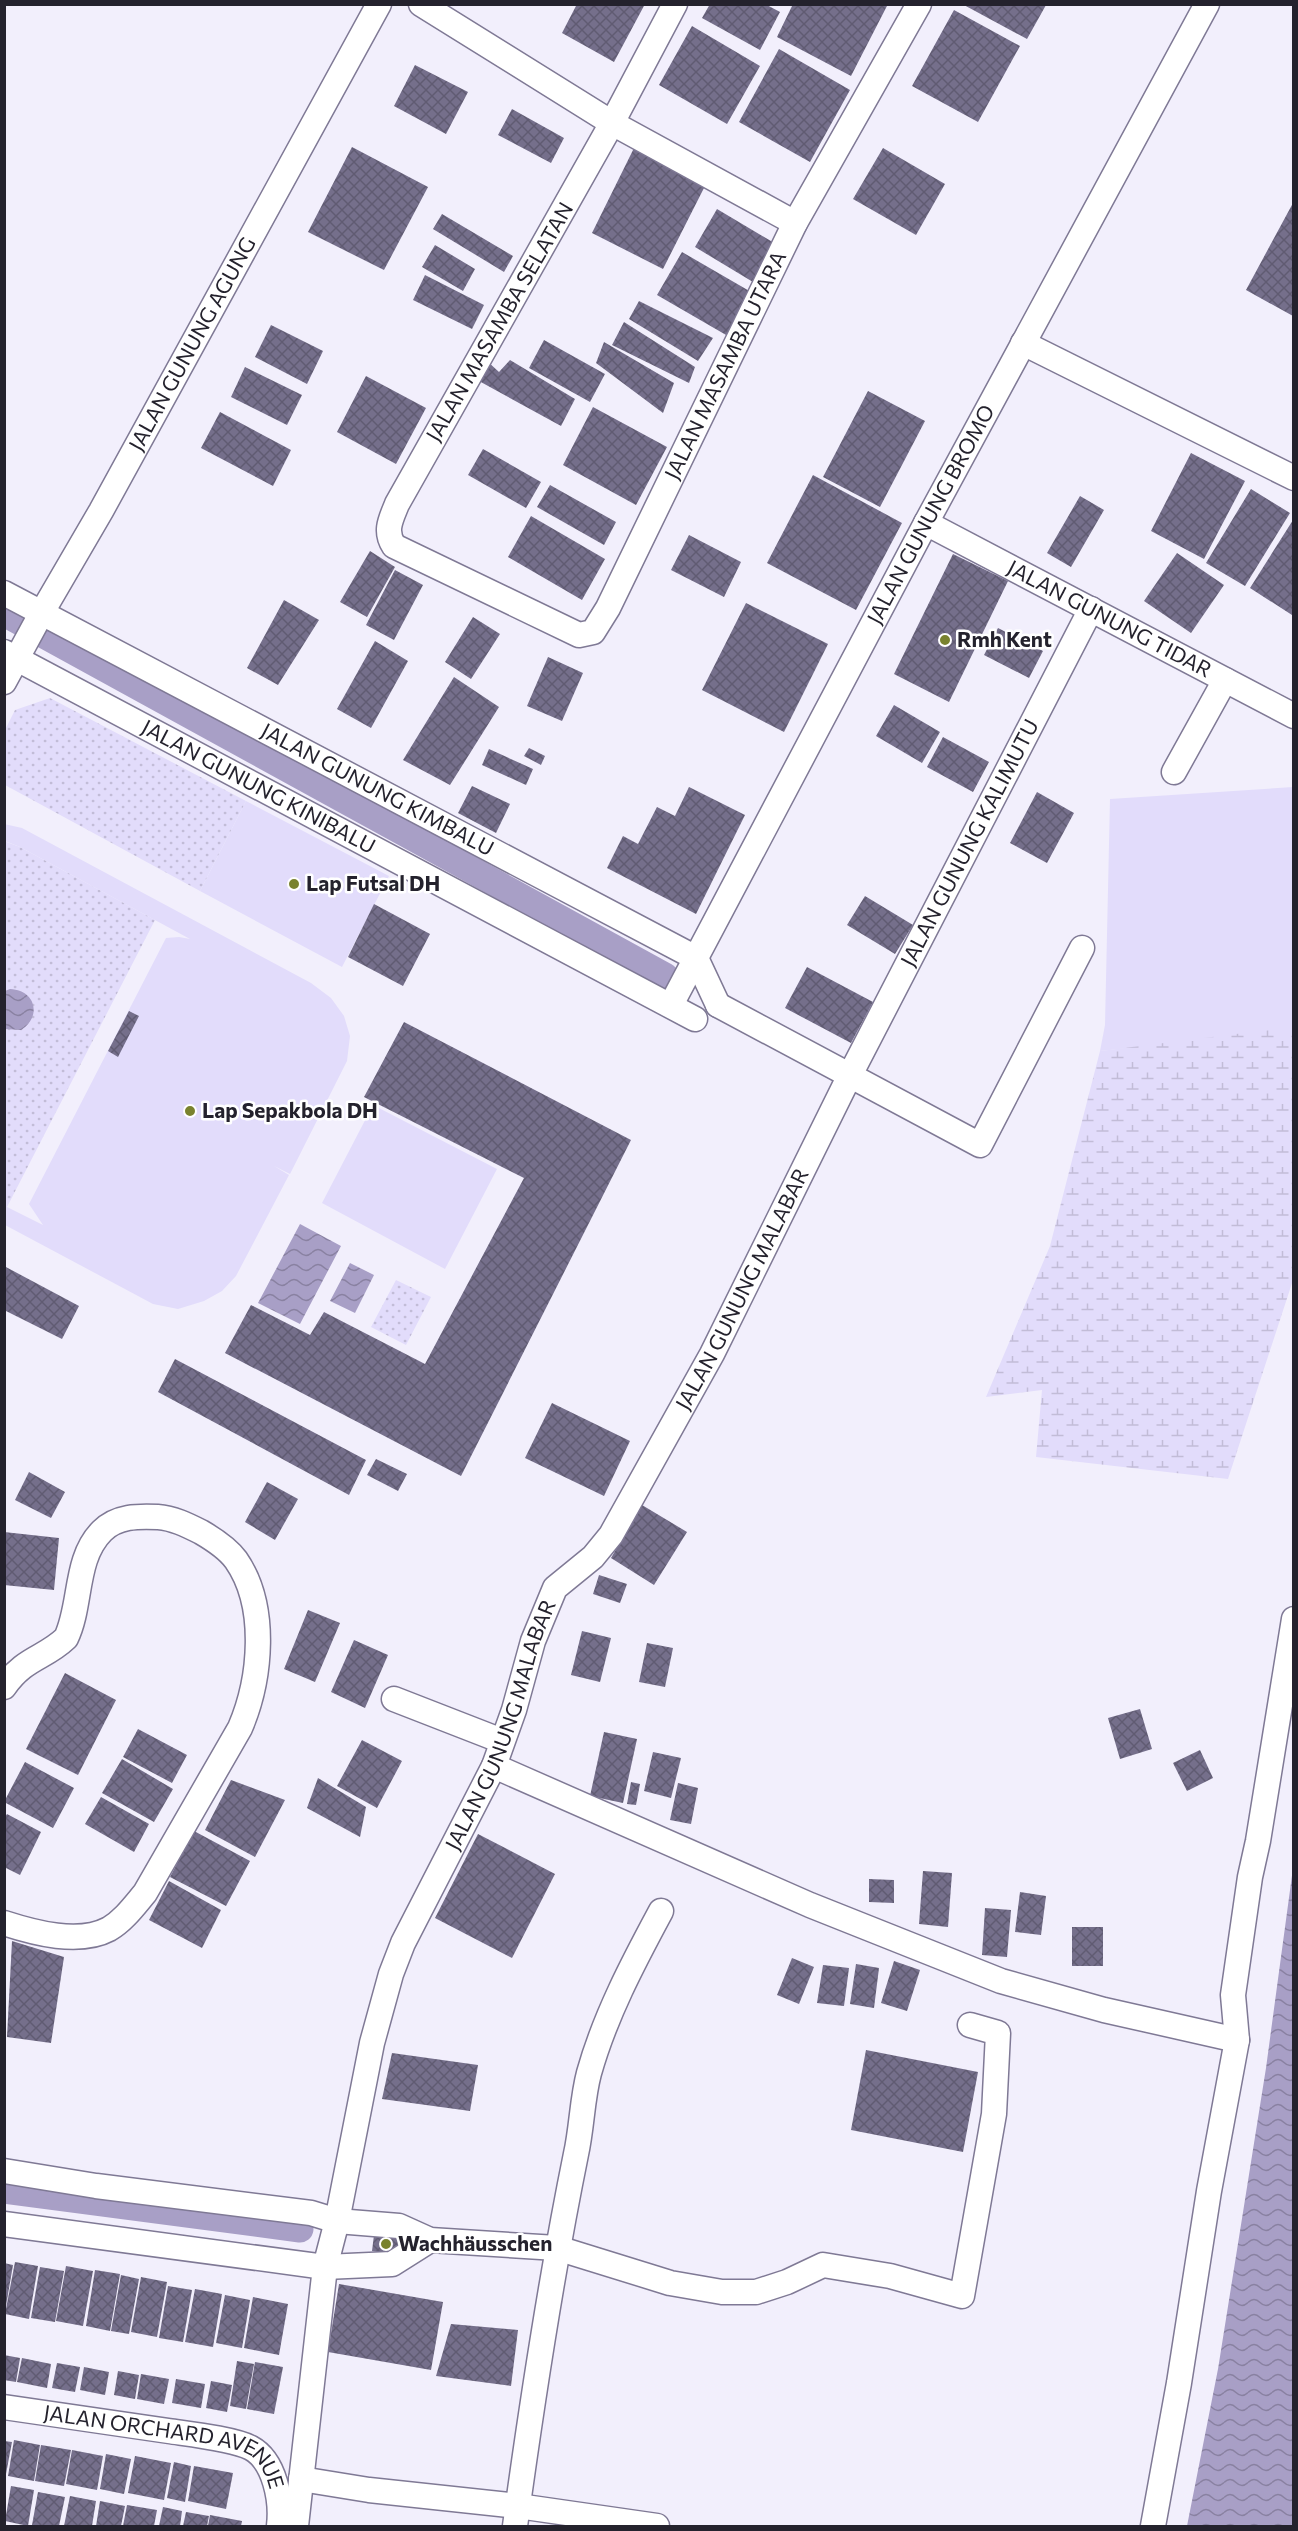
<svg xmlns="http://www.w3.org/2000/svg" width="1298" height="2531" font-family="Commissioner,sans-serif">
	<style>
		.grass { fill: #e2dcfb }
		.wetland { fill: url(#wetland-marsh) }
		.park { fill: url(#park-dots) }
		.water { fill: url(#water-waves) }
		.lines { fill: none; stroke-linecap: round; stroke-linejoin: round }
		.canal { stroke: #a89fc6; stroke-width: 27 }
		.building { fill: url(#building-cross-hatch) }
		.minor-casing { stroke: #7f7995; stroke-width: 27 }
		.minor { stroke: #fff; stroke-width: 24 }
		.poi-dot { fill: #79822e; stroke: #fff; stroke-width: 2 }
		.labels { text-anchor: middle; stroke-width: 5; stroke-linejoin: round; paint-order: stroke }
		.street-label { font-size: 21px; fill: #24222d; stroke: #fff }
		.poi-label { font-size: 21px; font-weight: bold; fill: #24222d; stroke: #fff; text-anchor: start }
	</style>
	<defs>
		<pattern id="wetland-marsh" width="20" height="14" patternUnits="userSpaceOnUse" patternTransform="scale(1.5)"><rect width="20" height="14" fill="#e2dcfb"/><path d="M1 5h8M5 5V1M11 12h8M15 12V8" fill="none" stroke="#c2bcd7"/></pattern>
		<pattern id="park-dots" width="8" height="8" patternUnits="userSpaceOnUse" patternTransform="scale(1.5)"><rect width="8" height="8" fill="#e2dcfb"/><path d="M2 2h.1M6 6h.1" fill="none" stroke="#c2bcd7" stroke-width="1.8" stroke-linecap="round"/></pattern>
		<pattern id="water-waves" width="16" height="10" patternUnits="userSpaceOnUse" patternTransform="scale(1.5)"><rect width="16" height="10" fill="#a89fc6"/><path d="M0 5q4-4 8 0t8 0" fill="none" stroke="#8981a1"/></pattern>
		<pattern id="building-cross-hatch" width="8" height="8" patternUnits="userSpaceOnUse" patternTransform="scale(1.5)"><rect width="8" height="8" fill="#756f8b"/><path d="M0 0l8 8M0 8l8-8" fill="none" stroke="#605b72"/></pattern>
	</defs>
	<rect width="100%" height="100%" fill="#f2effc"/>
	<!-- grass -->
	<path class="grass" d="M 1293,787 L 1293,1031 L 1100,1051 L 1105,1025 L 1110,799 Z
		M 246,801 L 389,876 L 342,967 L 200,891 Z
		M 4,824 L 22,828 L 311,983 L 331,998 L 344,1016 L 350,1036 L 347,1061 L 290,1174 L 274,1166 L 289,1175 L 236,1276 L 222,1291 L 204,1301 L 178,1309 L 153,1304 L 5,1225 L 5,1206 L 43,1225 L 29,1204 L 166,938 L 179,937 L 190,939 L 20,847 L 5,841 Z
		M 373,1105 L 497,1169 L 445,1269 L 322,1203 Z"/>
	<!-- wetland -->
	<path class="wetland" d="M 1293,1027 L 1293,1280 L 1228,1479 L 1036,1457 L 1042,1390 L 986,1397 L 1050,1246 L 1100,1051 Z"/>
	<!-- park -->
	<path class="park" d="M 50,698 L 246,801 L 200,891 L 5,785 L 5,730 L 15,710 Z
		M 4,841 L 20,847 L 155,920 L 7,1207 L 4,1206 Z
		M 396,1280 L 431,1297 L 406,1345 L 371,1327 Z"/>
	<!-- water -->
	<path class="water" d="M 10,989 C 36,990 42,1017 21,1030 L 5,1029 L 5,991 Z
		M 300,1224 L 341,1246 L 300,1324 L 258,1303 Z
		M 350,1263 L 374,1275 L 355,1313 L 330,1301 Z
		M 1293,1868 L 1293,2526 L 1187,2526 L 1218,2369 L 1266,2068 Z"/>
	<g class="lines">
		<!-- canal -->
		<path class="canal" d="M 4,613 L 665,976
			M 4,2190 L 300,2229"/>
	</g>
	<!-- building -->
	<path class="building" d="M 577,4 L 645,4 L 614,62 L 562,33 Z
		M 710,4 L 765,4 L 780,12 L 760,50 L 702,18 Z
		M 793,4 L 888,4 L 851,76 L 777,37 Z
		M 964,5 L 1046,5 L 1027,39 Z
		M 954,10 L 1020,46 L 978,122 L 912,86 Z
		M 692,26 L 760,66 L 727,124 L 659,85 Z
		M 779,49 L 850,90 L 810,162 L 739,122 Z
		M 415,65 L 468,92 L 446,134 L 394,106 Z
		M 512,109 L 564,138 L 551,163 L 498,135 Z
		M 352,147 L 428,187 L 384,270 L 308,232 Z
		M 634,148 L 706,184 L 663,269 L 592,233 Z
		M 883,148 L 945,184 L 916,235 L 853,199 Z
		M 1293,203 L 1293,316 L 1246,290 Z
		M 717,209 L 776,244 L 753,282 L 695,247 Z
		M 442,214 L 513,256 L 504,272 L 433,229 Z
		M 435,245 L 475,269 L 463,291 L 422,267 Z
		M 682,252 L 758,296 L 733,339 L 657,295 Z
		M 425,275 L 484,305 L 472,329 L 413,300 Z
		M 639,301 L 713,338 L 698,361 L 629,319 Z
		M 624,322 L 695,367 L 689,383 L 612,345 Z
		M 271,325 L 323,351 L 307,384 L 255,357 Z
		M 544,340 L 605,374 L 590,402 L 529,368 Z
		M 604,342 L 674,383 L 663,413 L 596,363 Z
		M 486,360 L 499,372 L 510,360 L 575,399 L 561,426 L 479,381 Z
		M 245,367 L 302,395 L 287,425 L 231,397 Z
		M 366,376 L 426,408 L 396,464 L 337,432 Z
		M 868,391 L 925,421 L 880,507 L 823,477 Z
		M 593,407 L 667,447 L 636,505 L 563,465 Z
		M 220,412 L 291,450 L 273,486 L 201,448 Z
		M 483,449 L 541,482 L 526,508 L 468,475 Z
		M 1191,453 L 1245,481 L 1204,559 L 1151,531 Z
		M 813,475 L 902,523 L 856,610 L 767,563 Z
		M 550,485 L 616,522 L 604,545 L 537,507 Z
		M 1251,489 L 1290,513 L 1245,586 L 1206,563 Z
		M 1080,496 L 1104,510 L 1071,567 L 1047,553 Z
		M 531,516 L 605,559 L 582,600 L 508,557 Z
		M 1293,520 L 1293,614 L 1292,615 L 1250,588 Z
		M 689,535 L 741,562 L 724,597 L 671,570 Z
		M 370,551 L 395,567 L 367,617 L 340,602 Z
		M 1177,553 L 1224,585 L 1191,633 L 1144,601 Z
		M 953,554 L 1008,581 L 949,702 L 894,674 Z
		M 395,570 L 423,585 L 394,640 L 366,625 Z
		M 284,600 L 319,620 L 278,685 L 247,668 Z
		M 746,603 L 828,644 L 784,732 L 702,690 Z
		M 473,617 L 500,634 L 471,679 L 445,662 Z
		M 998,628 L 1043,651 L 1029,678 L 984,655 Z
		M 375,641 L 408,661 L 371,728 L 337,709 Z
		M 548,657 L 583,673 L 562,721 L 527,706 Z
		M 454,677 L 499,707 L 450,785 L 403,760 Z
		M 894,705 L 940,732 L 922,763 L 876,736 Z
		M 943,737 L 989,762 L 973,792 L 927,767 Z
		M 529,748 L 545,756 L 541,765 L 524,756 Z
		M 489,749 L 533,769 L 526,785 L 482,765 Z
		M 472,786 L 510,804 L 496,833 L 458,813 Z
		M 689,787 L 745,815 L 696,914 L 607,868 L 623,836 L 638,844 L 657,807 L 675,816 Z
		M 1037,792 L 1074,813 L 1047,863 L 1010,843 Z
		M 865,896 L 913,925 L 895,954 L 847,925 Z
		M 374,904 L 430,934 L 403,986 L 348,957 Z
		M 807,967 L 873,1002 L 851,1043 L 785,1008 Z
		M 129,1011 L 139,1016 L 118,1057 L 108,1051 Z
		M 404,1022 L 631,1140 L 461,1476 L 225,1353 L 251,1305 L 310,1335 L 324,1312 L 425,1364 L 524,1178 L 364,1097 Z
		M 4,1266 L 79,1306 L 62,1339 L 4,1310 Z
		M 175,1359 L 366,1460 L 349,1495 L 158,1392 Z
		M 552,1403 L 630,1441 L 604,1496 L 525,1458 Z
		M 376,1459 L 407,1474 L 398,1491 L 367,1475 Z
		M 29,1472 L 65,1492 L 51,1518 L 15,1500 Z
		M 267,1482 L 298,1499 L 275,1540 L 245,1522 Z
		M 642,1505 L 687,1532 L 654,1585 L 611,1558 Z
		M 4,1532 L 59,1538 L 54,1590 L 4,1585 Z
		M 599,1575 L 627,1584 L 620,1603 L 593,1594 Z
		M 308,1610 L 340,1623 L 315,1682 L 284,1669 Z
		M 582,1631 L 611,1638 L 600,1682 L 571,1675 Z
		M 354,1640 L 388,1655 L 365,1708 L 331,1692 Z
		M 647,1643 L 673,1648 L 665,1687 L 639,1682 Z
		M 65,1673 L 116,1700 L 78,1775 L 26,1749 Z
		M 1140,1709 L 1152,1749 L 1120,1759 L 1108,1718 Z
		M 138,1729 L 187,1755 L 172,1783 L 123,1757 Z
		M 604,1732 L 637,1739 L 623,1803 L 590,1796 Z
		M 362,1740 L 402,1761 L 377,1808 L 337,1786 Z
		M 1200,1750 L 1213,1778 L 1187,1791 L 1173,1763 Z
		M 653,1752 L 681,1758 L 671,1798 L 644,1791 Z
		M 122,1759 L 173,1789 L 154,1822 L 102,1793 Z
		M 25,1762 L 74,1788 L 53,1828 L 4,1802 Z
		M 318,1778 L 366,1807 L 360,1837 L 307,1808 Z
		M 231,1780 L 285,1800 L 255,1857 L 205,1830 Z
		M 631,1782 L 640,1784 L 636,1805 L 627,1804 Z
		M 678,1783 L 698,1788 L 691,1824 L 670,1820 Z
		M 101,1797 L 149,1824 L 134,1852 L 85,1824 Z
		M 7,1814 L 41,1832 L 20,1875 L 4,1867 L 4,1818 Z
		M 194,1831 L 250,1861 L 226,1906 L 170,1877 Z
		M 478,1834 L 555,1874 L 512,1958 L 435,1918 Z
		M 923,1871 L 952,1873 L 948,1927 L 919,1924 Z
		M 869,1879 L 894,1880 L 894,1903 L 869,1902 Z
		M 169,1881 L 221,1910 L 202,1948 L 149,1920 Z
		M 1020,1892 L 1046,1896 L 1041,1935 L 1015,1932 Z
		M 985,1908 L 1011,1910 L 1007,1957 L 982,1955 Z
		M 1072,1927 L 1103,1927 L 1103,1966 L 1072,1966 Z
		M 12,1941 L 64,1957 L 51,2043 L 7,2037 Z
		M 792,1958 L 814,1967 L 799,2004 L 777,1995 Z
		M 894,1961 L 920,1970 L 907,2011 L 881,2003 Z
		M 856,1964 L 879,1968 L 874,2008 L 850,2004 Z
		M 823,1965 L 849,1968 L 844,2006 L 817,2003 Z
		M 866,2050 L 978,2072 L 963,2152 L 851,2130 Z
		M 392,2053 L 478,2065 L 470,2111 L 382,2099 Z
		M 374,2235 L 400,2237 L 399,2255 L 372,2251 Z
		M 15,2262 L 38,2266 L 29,2319 L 5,2314 Z
		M 4,2263 L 13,2265 L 6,2306 L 4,2306 Z
		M 66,2266 L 93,2271 L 83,2326 L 56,2321 Z
		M 40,2267 L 64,2271 L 55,2322 L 31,2318 Z
		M 95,2270 L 120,2274 L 110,2331 L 86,2326 Z
		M 121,2275 L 139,2279 L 129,2334 L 111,2331 Z
		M 141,2277 L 167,2282 L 157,2337 L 131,2332 Z
		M 339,2284 L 443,2302 L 431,2370 L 328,2352 Z
		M 168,2286 L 192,2290 L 183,2342 L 159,2338 Z
		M 195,2289 L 222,2294 L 213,2347 L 185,2342 Z
		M 225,2295 L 250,2300 L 242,2348 L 216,2343 Z
		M 253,2297 L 288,2304 L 279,2355 L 244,2348 Z
		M 451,2324 L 518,2330 L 511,2386 L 436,2376 Z
		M 4,2355 L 20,2358 L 16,2382 L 4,2380 Z
		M 22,2358 L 51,2364 L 47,2388 L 17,2382 Z
		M 237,2361 L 254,2364 L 246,2409 L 230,2406 Z
		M 255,2362 L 283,2367 L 274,2414 L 247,2409 Z
		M 57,2363 L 80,2367 L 75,2392 L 52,2388 Z
		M 84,2367 L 109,2372 L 105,2395 L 80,2390 Z
		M 118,2371 L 139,2375 L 135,2399 L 114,2395 Z
		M 141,2374 L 169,2379 L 164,2404 L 137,2399 Z
		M 176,2379 L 205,2384 L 201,2408 L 172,2403 Z
		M 211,2381 L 232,2385 L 227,2412 L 206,2408 Z
		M 14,2440 L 40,2445 L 34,2481 L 8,2476 Z
		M 4,2441 L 12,2442 L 6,2474 L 4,2474 Z
		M 41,2445 L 71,2450 L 64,2486 L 35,2481 Z
		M 72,2450 L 103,2456 L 97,2490 L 66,2484 Z
		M 106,2454 L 131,2459 L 124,2494 L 100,2489 Z
		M 135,2456 L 171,2463 L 164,2500 L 128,2493 Z
		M 174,2462 L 191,2466 L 185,2502 L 167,2498 Z
		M 194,2466 L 233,2473 L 226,2509 L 188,2501 Z
		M 11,2486 L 34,2490 L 28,2526 L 5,2521 Z
		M 38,2492 L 65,2497 L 59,2526 L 32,2525 Z
		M 70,2496 L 96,2501 L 92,2526 L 64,2526 Z
		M 100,2501 L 125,2506 L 121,2526 L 96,2526 Z
		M 127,2505 L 157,2510 L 154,2526 L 123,2526 Z
		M 163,2507 L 182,2511 L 180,2526 L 159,2526 Z
		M 186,2512 L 209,2516 L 207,2526 L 183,2526 Z
		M 210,2515 L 242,2521 L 241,2526 L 208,2526 Z"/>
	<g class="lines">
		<!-- minor casing -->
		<g class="minor-casing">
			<g id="minor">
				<path d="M 421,4 L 612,123 L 795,223"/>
				<path id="s1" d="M 675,4 L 612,123 L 397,504 C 391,519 384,531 394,546 L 579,635 L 593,632 L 608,608 L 795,223 L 919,4"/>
				<path d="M 1023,343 L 1294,478"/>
				<path id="s2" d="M 926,523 L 1294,716"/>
				<path id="s3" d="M 4,593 L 696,958"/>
				<path id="s4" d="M 4,652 L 695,1019"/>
				<path id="s5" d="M 4,682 L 41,614 L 101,511 L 379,4"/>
				<path d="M 1174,772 L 1225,680"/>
				<path d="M 696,958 L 718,1005"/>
				<path id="s6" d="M 671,1005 L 926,523 L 1207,4"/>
				<path d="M 718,1005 L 980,1145 L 1082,948"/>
				<path d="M 4,1687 C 25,1657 44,1659 66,1638 C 82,1605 74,1559 102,1531 C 117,1516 138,1516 158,1517 C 173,1518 187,1525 201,1532 C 213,1539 228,1549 236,1560 C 268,1606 261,1679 240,1728 L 145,1893 C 134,1906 124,1920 109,1929 C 79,1945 35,1933 4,1923"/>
				<path d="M 394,1699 L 502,1741"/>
				<path d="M 494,1766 L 810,1905 L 1001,1981 L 1104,2010 L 1237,2040"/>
				<path d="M 4,2171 L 96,2186 L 311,2213 L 337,2221 L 399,2226 L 430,2240 L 557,2248 L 670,2283 L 722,2292 L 756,2292 L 787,2282 L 823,2265 L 890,2276 L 962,2296 L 994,2114 L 998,2033 L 970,2025"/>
				<path d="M 4,2224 L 325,2267 L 392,2264 L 430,2240"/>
				<path id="s7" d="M 4,2407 C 59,2415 114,2423 169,2431 C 189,2434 234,2439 251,2448 C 275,2461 282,2501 279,2526"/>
				<path d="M 301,2479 L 369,2490 L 518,2506 L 657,2526"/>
				<path id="s8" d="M 296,2526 L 325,2267 L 337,2221 L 372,2043 L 391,1974 L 403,1943 L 494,1766 L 514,1710 L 533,1641 L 555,1588 L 593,1557 L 611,1535 L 712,1354 L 849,1077 L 1091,609"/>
				<path d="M 515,2526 C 532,2402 551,2277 576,2154 C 582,2127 582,2099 589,2073 C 605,2016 633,1963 661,1911"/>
				<path d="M 1153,2526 L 1179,2383 L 1209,2191 L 1237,2040 L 1233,1995 L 1250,1877 L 1258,1841 L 1294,1619"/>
			</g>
		</g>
		<!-- minor -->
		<use href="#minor" class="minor"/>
	</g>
	<!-- markers -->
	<g class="poi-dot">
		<circle cx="945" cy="640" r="6"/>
		<circle cx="294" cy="884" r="6"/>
		<circle cx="190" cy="1111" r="6"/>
		<circle cx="386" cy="2244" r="6"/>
	</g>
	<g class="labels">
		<!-- street labels -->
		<g class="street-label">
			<text transform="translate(500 322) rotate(-60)" y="7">JALAN MASAMBA SELATAN</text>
			<text dy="7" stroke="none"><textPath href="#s5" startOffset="387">JALAN GUNUNG AGUNG</textPath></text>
			<text dy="7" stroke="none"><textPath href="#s1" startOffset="1134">JALAN MASAMBA UTARA</textPath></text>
			<text dy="7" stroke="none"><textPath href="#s6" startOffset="555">JALAN GUNUNG BROMO</textPath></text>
			<text dy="7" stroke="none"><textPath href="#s2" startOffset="207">JALAN GUNUNG TIDAR</textPath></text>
			<text dy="7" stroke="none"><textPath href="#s4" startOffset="288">JALAN GUNUNG KINIBALU</textPath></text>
			<text dy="7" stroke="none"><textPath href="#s3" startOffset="422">JALAN GUNUNG KIMBALU</textPath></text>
			<text dy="7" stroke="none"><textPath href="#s8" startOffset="1839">JALAN GUNUNG KALIMUTU</textPath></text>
			<text dy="7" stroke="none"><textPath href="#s8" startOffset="1338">JALAN GUNUNG MALABAR</textPath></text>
			<text dy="7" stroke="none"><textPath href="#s8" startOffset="834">JALAN GUNUNG MALABAR</textPath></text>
			<text dy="7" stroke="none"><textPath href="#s7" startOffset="170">JALAN ORCHARD AVENUE</textPath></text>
		</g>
		<!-- poi labels -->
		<g class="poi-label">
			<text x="957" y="647">Rmh Kent</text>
			<text x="306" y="891">Lap Futsal DH</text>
			<text x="202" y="1118">Lap Sepakbola DH</text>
			<text x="398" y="2251">Wachhäusschen</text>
		</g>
	</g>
	<!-- border -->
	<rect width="1298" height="2531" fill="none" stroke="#24222d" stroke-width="12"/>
</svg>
